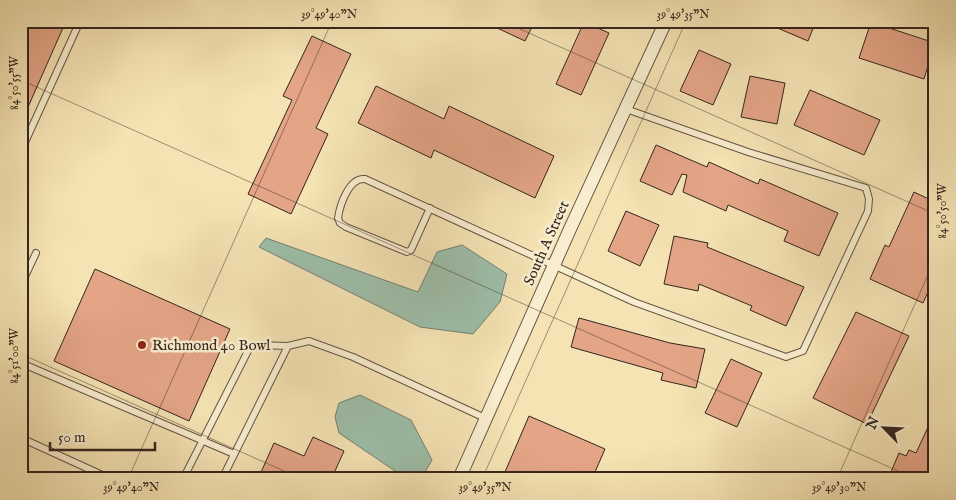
<svg xmlns="http://www.w3.org/2000/svg" width="956" height="500" font-family="'IM FELL English',serif">
	<style>
		.water { fill: #9dbea9; stroke: #738171 }
		.building { fill: #e4a587; stroke: #34251e }
		.lines { fill: none; stroke-linecap: round; stroke-linejoin: round }
		.lane-casing { stroke: #645444; stroke-width: 8 }
		.street-casing { stroke: #645444; stroke-width: 14 }
		.lane { stroke: #f8edce; stroke-width: 6 }
		.street { stroke: #f8edce; stroke-width: 12 }
		.ticks { fill: none; stroke: #34251e; stroke-width: 1; stroke-opacity: 0.45 }
		.poi-dot { fill: #8f2418; stroke: #f8edce; stroke-width: 2 }
		.labels { text-anchor: middle; stroke-width: 5; stroke-linejoin: round; paint-order: stroke }
		.street-label { font-size: 15px; fill: #34251e; stroke: #f8edce }
		.poi-label { font-size: 15px; fill: #34251e; stroke: #f8edce; text-anchor: start }
		.neatline { fill: none; stroke: #34251e; stroke-width: 2 }
		.ticks-label { font-size: 12px; text-anchor: middle; fill: #34251e }
	</style>
	<rect width="100%" height="100%" fill="#f5e3b4"/>
	<filter id="stains"><feTurbulence type="fractalNoise" baseFrequency=".004" numOctaves="4"/><feColorMatrix values="0 0 0 0 .2 0 0 0 0 .09 0 0 0 0 .02 0 0 0 .5 -.17"/></filter>
	<radialGradient id="worn" r=".72"><stop offset=".6" stop-color="#630" stop-opacity="0"/><stop offset="1" stop-color="#630" stop-opacity=".3"/></radialGradient>
	<!-- water -->
	<path class="water" d="M 266,238 L 418,292 L 437,252 L 462,245 L 507,274 L 500,302 L 473,334 L 420,327 L 259,247 Z
		M 360,395 L 411,420 L 432,460 L 421,479 L 395,471 L 339,433 L 335,417 L 339,403 Z"/>
	<!-- building -->
	<path class="building" d="M 21,21 L 66,21 L 21,123 Z
		M 482,21 L 535,21 L 525,41 Z
		M 761,21 L 816,21 L 808,41 Z
		M 584,22 L 609,33 L 581,95 L 556,84 Z
		M 871,22 L 935,43 L 924,79 L 859,58 Z
		M 312,36 L 351,54 L 316,128 L 328,134 L 291,214 L 248,194 L 292,100 L 283,96 Z
		M 699,50 L 731,64 L 713,105 L 680,91 Z
		M 750,76 L 785,83 L 777,124 L 741,117 Z
		M 376,86 L 444,119 L 449,106 L 554,156 L 535,198 L 434,150 L 431,158 L 358,123 Z
		M 810,90 L 880,120 L 864,155 L 794,125 Z
		M 656,145 L 707,167 L 709,162 L 758,184 L 760,179 L 838,213 L 819,256 L 784,241 L 788,231 L 728,205 L 726,211 L 683,192 L 687,175 L 682,174 L 672,195 L 640,181 Z
		M 914,192 L 935,202 L 935,277 L 923,303 L 870,279 L 885,245 L 889,247 Z
		M 626,211 L 659,225 L 640,266 L 608,251 Z
		M 674,236 L 708,243 L 707,247 L 804,287 L 786,326 L 750,310 L 752,306 L 699,284 L 698,291 L 664,284 Z
		M 95,269 L 230,329 L 189,421 L 54,361 Z
		M 856,312 L 909,336 L 867,424 L 813,398 Z
		M 579,318 L 670,343 L 705,349 L 696,388 L 661,380 L 663,373 L 571,347 Z
		M 731,359 L 762,373 L 737,427 L 705,413 Z
		M 935,412 L 935,479 L 927,475 L 926,479 L 898,479 L 899,476 L 891,472 L 899,453 L 906,456 L 909,450 L 916,453 Z
		M 529,416 L 605,449 L 592,479 L 502,479 Z
		M 313,437 L 344,451 L 335,471 L 353,479 L 258,479 L 274,443 L 304,456 Z"/>
	<g class="lines">
		<!-- lane casing -->
		<g class="lane-casing">
			<path id="lane" d="M 21,151 L 80,21
				M 430,208 L 411,250 L 407,252 L 346,227 L 340,223 L 338,218 C 340,205 349,177 365,179 L 634,302 L 786,357 L 803,351 L 868,211 L 869,199 L 866,188 L 748,152 L 626,109
				M 21,285 L 36,253
				M 21,363 L 234,454
				M 21,438 L 111,479
				M 183,479 L 249,349 L 257,345 L 288,346
				M 222,479 L 288,346 L 309,341 L 353,357 L 485,418"/>
		</g>
		<!-- street casing -->
		<g class="street-casing">
			<path id="street" d="M 459,479 L 570,229 L 666,21"/>
		</g>
		<!-- lane -->
		<use href="#lane" class="lane"/>
		<!-- street -->
		<use href="#street" class="street"/>
	</g>
	<!-- ticks -->
	<path class="ticks" d="M 502,21 L 935,214M 21,80 L 916,479M 21,354 L 302,479M 128,479 L 332,21M 482,479 L 686,21M 837,479 L 935,259"/>
	<!-- markers -->
	<circle class="poi-dot" cx="142" cy="345" r="5"/>
	<g class="labels">
		<!-- street labels -->
		<g class="street-label">
			<text transform="translate(546 243) rotate(-66)" y="5">South A Street</text>
		</g>
		<!-- poi labels -->
		<g class="poi-label">
			<text x="152" y="350">Richmond 40 Bowl</text>
		</g>
	</g>
	<!-- margin -->
	<rect width="956" height="500" fill="none" stroke="#f5e3b4" stroke-width="55"/>
	<!-- north arrow -->
	<g transform="translate(884 428) rotate(294)" stroke="#f8edce" stroke-width="4" paint-order="stroke">
	<path d="M0-4L9 19L0 12L-9 19Z" fill="#34251e"/>
	<text y="-8" font-size="14" font-weight="bold" text-anchor="middle" fill="#34251e">N</text>
	</g>
	<!-- scale -->
	<path d="M50 442v8h105v-8" fill="none" stroke="#34251e" stroke-width="2.5"/>
	<text x="58" y="442" font-size="15" fill="#34251e" stroke="#f8edce" stroke-width="4" paint-order="stroke">50 m</text>
	<rect x="28" y="28" width="900" height="444" class="neatline"/>
	<g class="ticks-label">
		<text x="329" y="18">39°49'40"N</text>
		<text x="683" y="18">39°49'35"N</text>
		<text transform="translate(14 83) rotate(-90)" y="4">84°50'55"W</text>
		<text transform="translate(942 211) rotate(-90)" y="4">84°50'50"W</text>
		<text transform="translate(14 356) rotate(-90)" y="4">84°51'00"W</text>
		<text x="131" y="491">39°49'40"N</text>
		<text x="485" y="491">39°49'35"N</text>
		<text x="839" y="491">39°49'30"N</text>
	</g>
	<rect width="100%" height="100%" filter="url(#stains)"/>
	<rect width="100%" height="100%" fill="url(#worn)"/>
</svg>
